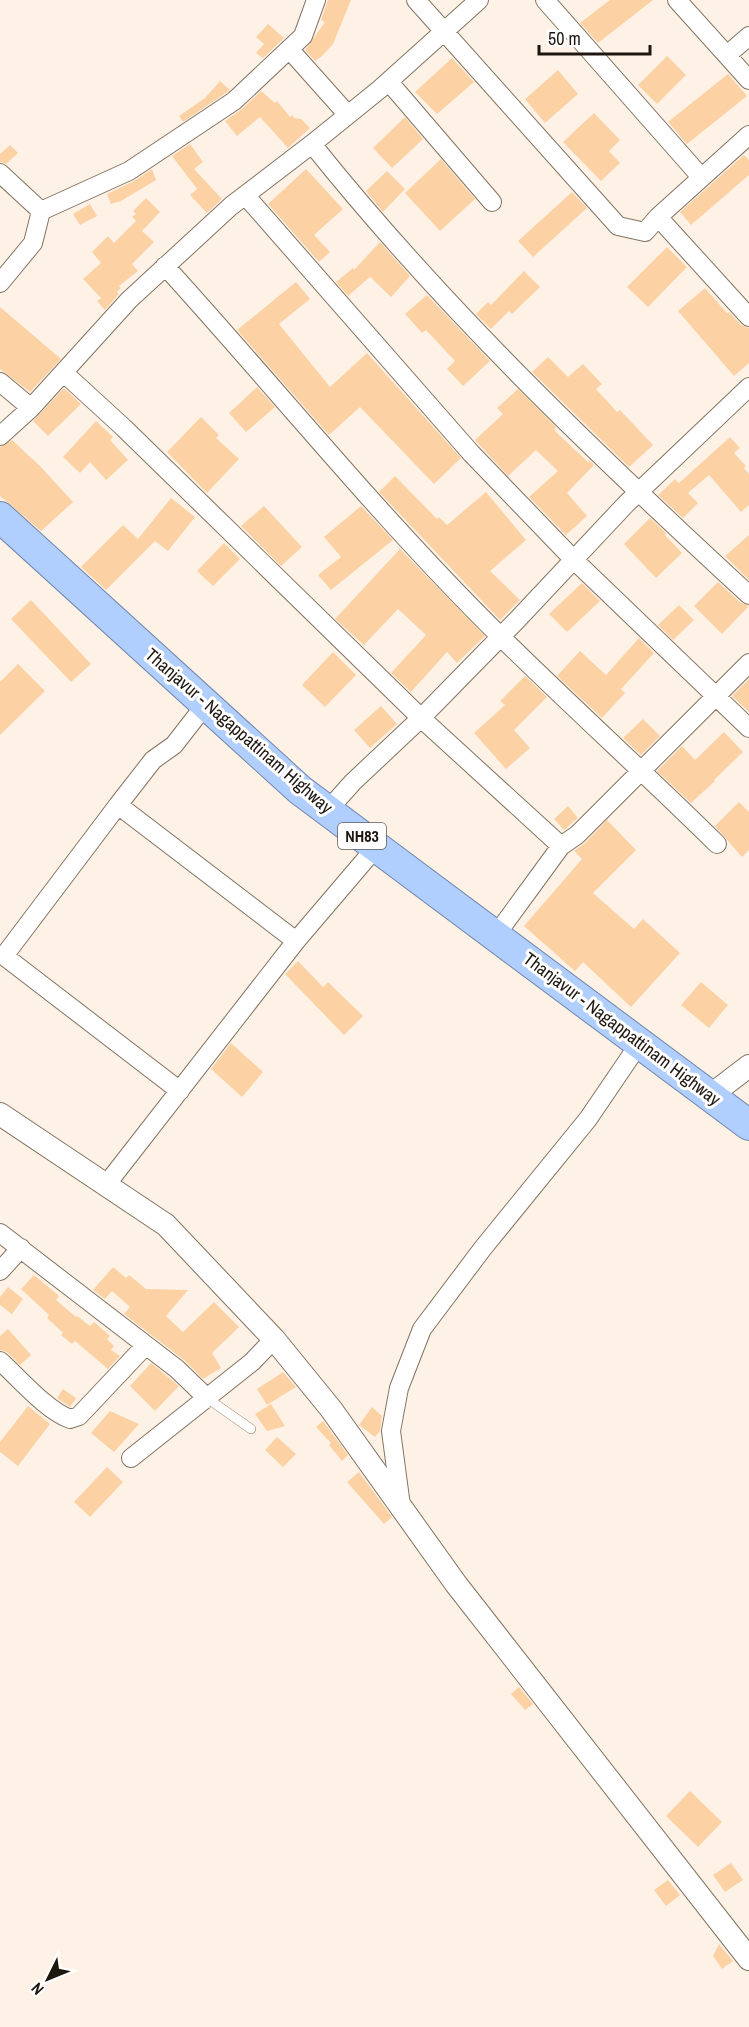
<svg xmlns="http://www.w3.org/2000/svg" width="749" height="2027" font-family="'Archivo Narrow',sans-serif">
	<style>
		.building { fill: #fcd2a5 }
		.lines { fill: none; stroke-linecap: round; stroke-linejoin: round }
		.service-casing { stroke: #837361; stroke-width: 10 }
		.minor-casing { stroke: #837361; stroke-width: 20 }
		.tertiary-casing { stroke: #837361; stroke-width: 24 }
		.trunk-casing { stroke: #7086ab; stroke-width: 32 }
		.service { stroke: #fff; stroke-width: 9 }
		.minor { stroke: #fff; stroke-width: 18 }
		.tertiary { stroke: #fff; stroke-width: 22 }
		.trunk { stroke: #b0cefe; stroke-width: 30 }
		.labels { text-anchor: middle; stroke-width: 6; stroke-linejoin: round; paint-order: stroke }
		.shield { fill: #fff; stroke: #625d58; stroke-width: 1.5 }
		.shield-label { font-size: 16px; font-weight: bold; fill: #1e1710 }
		.street-label { font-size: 18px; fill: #1e1710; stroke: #fff }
	</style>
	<rect width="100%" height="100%" fill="#fef2e6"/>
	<!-- building -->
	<path class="building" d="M 328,0 L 351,0 L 333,44 L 322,56 L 315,61 L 305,50 L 325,22 L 321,20 Z
		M 610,0 L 653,0 L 598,43 L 580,23 Z
		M 268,24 L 284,38 L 263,58 L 256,53 L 264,44 L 256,37 Z
		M 667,56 L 686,75 L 657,104 L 638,85 Z
		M 452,58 L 474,82 L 437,114 L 415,92 Z
		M 558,70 L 578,94 L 545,123 L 525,99 Z
		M 728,74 L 747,96 L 687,144 L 668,122 Z
		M 220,81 L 230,90 L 183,122 L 179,116 L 205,98 Z
		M 261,91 L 275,103 L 277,101 L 290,117 L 292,115 L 294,118 L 301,119 L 310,128 L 288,148 L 260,117 L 237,136 L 225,121 L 242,109 Z
		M 594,113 L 620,140 L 609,151 L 620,163 L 601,181 L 563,142 Z
		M 405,117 L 423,139 L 392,168 L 373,148 Z
		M 190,144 L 203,162 L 194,169 L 222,199 L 207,213 L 190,195 L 197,189 L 172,156 Z
		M 10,145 L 18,153 L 6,164 L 0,162 L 0,154 Z
		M 744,155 L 749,160 L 749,175 L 691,225 L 680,212 Z
		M 441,159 L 475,199 L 440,231 L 405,193 Z
		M 152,169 L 156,180 L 121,201 L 111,204 L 107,194 L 134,181 Z
		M 306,169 L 343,209 L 314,235 L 330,252 L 319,262 L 268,204 Z
		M 387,171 L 405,189 L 383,212 L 366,191 Z
		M 572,192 L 587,208 L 533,257 L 518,241 Z
		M 146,198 L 160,212 L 142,231 L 154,242 L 132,264 L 138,271 L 119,286 L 121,288 L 117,292 L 119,294 L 105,310 L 97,301 L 101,298 L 83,279 L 101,263 L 92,252 L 108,236 L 114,243 L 136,221 L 132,217 L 136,214 L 133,211 Z
		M 90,204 L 97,216 L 80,225 L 73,214 Z
		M 380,242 L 410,276 L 391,297 L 370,277 L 348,296 L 336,282 L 353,268 L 354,270 Z
		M 667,247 L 687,267 L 648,307 L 627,287 Z
		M 524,271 L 540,287 L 512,314 L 509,311 L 491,329 L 476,314 L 488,302 L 491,305 Z
		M 296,282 L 310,299 L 279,324 L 330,387 L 367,353 L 461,458 L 434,484 L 360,407 L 329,435 L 237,330 Z
		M 705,288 L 727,313 L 729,312 L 741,325 L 749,328 L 749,363 L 734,376 L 678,311 Z
		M 427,295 L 490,361 L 463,386 L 447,369 L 455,361 L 426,330 L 422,333 L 405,314 Z
		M 0,307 L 61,359 L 30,392 L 0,369 Z
		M 548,357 L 568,377 L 583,364 L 602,384 L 596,389 L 617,412 L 620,410 L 653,445 L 629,467 L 532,372 Z
		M 257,387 L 275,407 L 246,432 L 229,413 Z
		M 64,388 L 81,404 L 48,436 L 33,421 Z
		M 518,389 L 556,427 L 554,429 L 557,433 L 589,463 L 589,460 L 594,465 L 567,493 L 587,516 L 566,535 L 529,497 L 558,471 L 536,450 L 508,476 L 475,440 L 503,414 L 497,408 Z
		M 201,417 L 219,435 L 216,438 L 239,459 L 207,493 L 167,452 Z
		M 96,421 L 113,437 L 110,440 L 128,460 L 106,480 L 90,462 L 80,473 L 63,457 Z
		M 730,437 L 740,448 L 734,453 L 746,466 L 744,468 L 749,474 L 749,505 L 741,512 L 709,475 L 688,493 L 698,503 L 683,518 L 658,495 L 675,479 L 679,483 Z
		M 12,440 L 40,466 L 73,502 L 41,531 L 0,496 L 0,447 Z
		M 395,476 L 437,519 L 439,517 L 447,525 L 486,492 L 526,540 L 490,571 L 520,600 L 500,620 L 379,492 Z
		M 171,498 L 195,517 L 168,551 L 155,541 L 106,590 L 81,567 L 123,525 L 138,539 Z
		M 264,506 L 302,547 L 281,566 L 241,526 Z
		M 361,506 L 393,540 L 331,590 L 318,575 L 341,557 L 324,537 Z
		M 650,518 L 666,533 L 665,535 L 682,553 L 656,578 L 624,544 Z
		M 749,535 L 749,580 L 725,556 Z
		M 224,543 L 240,559 L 213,586 L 197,571 Z
		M 400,549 L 485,636 L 457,663 L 447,652 L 411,692 L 391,673 L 426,635 L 398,609 L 364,645 L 335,619 Z
		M 718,582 L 741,603 L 749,606 L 722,634 L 694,606 Z
		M 582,583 L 600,601 L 567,632 L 549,614 Z
		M 31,600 L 91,664 L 71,682 L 11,619 Z
		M 679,605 L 694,620 L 673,640 L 658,625 Z
		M 639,638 L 654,653 L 621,689 L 625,693 L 602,718 L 557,676 L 580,651 L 606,675 Z
		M 333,652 L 356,675 L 325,707 L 302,685 Z
		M 18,664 L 45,691 L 0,735 L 0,682 Z
		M 525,676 L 547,697 L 514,730 L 530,748 L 506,769 L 474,733 L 505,705 L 500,701 Z
		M 749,679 L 749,712 L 732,696 Z
		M 381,706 L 397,724 L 370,748 L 354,730 Z
		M 643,719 L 660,736 L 641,755 L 623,738 Z
		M 724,732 L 743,752 L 714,780 L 715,781 L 691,803 L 657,771 L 682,746 L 695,760 Z
		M 739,802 L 749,812 L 749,850 L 742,857 L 715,826 Z
		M 568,806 L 578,818 L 564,830 L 554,819 Z
		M 607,820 L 636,850 L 593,893 L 634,929 L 643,919 L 680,953 L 631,1007 L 583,962 L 575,971 L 524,926 L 582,859 L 574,851 L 585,843 Z
		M 298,961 L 323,987 L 328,982 L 363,1016 L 344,1035 L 285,974 Z
		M 701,982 L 728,1005 L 709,1028 L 681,1005 Z
		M 231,1043 L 263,1072 L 242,1097 L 211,1069 Z
		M 113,1267 L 126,1278 L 129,1275 L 146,1289 L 188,1290 L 166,1316 L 183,1332 L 214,1302 L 239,1327 L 212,1353 L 221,1368 L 203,1379 L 184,1360 L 124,1314 L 130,1307 L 112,1291 L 105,1299 L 93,1290 Z
		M 34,1275 L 59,1296 L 56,1300 L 76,1317 L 77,1316 L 90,1326 L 94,1322 L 110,1336 L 107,1339 L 114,1346 L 111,1350 L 120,1356 L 108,1369 L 75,1341 L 72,1344 L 61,1335 L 63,1333 L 47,1318 L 49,1315 L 21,1289 Z
		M 8,1287 L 23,1299 L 12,1314 L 0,1305 L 0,1297 Z
		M 8,1329 L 31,1355 L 20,1365 L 7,1352 L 0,1350 L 0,1336 Z
		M 151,1363 L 179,1386 L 155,1411 L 130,1386 Z
		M 283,1372 L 296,1387 L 267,1405 L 257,1389 Z
		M 63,1389 L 76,1398 L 70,1407 L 57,1398 Z
		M 271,1404 L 285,1426 L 267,1431 L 255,1414 Z
		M 28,1406 L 50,1424 L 18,1466 L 0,1452 L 0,1442 Z
		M 372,1407 L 382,1416 L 380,1431 L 375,1437 L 359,1425 Z
		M 110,1411 L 139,1424 L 114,1452 L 91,1433 Z
		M 323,1421 L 348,1455 L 342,1461 L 329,1445 L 331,1443 L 316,1427 Z
		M 277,1437 L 296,1454 L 283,1467 L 265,1450 Z
		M 107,1467 L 123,1482 L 90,1517 L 74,1502 Z
		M 359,1472 L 392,1517 L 384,1524 L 347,1482 Z
		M 519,1687 L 533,1704 L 525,1710 L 511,1694 Z
		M 690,1791 L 722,1822 L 698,1847 L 666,1816 Z
		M 731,1863 L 743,1880 L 725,1892 L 713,1875 Z
		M 668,1880 L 680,1895 L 666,1906 L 654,1890 Z
		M 719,1944 L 733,1961 L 722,1969 L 713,1956 Z"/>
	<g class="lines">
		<!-- service casing -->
		<g class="service-casing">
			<path id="service" d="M 207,1398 L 251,1429"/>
		</g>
		<!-- minor casing -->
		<g class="minor-casing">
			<path id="minor" d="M 416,0 L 618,226 L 645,232 L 658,217 L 749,135
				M 545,0 L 701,177
				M 677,0 L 749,80
				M 290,50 L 348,115
				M 727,55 L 749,36
				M 389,82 L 492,202
				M 312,144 C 443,308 596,454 749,595
				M 0,173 L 41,211 L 129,171 L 234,101 L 303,36 L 316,0
				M 245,195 L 471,453 L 574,560 L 749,728
				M 658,217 L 749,317
				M 165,266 C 277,389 382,520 501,637 C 572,707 646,774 717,844
				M 0,283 L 33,243 L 41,211
				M 64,373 L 124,428 L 421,718 L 561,846
				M 0,382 L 31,408
				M 0,436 L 31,408 L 129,300 L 231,206 L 312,144 L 380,89 L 479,0
				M 118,805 L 153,760 L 174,745 L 206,704
				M 328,810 L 353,782 L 421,718 L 517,620 L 626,504 L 749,387
				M 496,935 L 561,846 L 577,835 L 749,663
				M 180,1091 L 4,956 L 118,805 L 296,941
				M 106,1185 L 296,941 L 377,846
				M 0,1233 L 177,1369 L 207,1398
				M 0,1271 L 21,1248
				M 0,1361 C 20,1379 46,1410 70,1419 L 79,1416 L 146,1345
				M 131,1458 L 252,1362 L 274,1339
				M 401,1506 L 391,1431 L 399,1388 L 422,1329 L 483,1248 L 588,1119 L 639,1044"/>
		</g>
		<!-- tertiary casing -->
		<g class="tertiary-casing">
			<path id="tertiary" d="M 711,1095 L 749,1066
				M 0,1114 L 166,1225 L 274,1339 L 331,1409 L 456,1584 L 749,1959"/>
		</g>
		<!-- trunk casing -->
		<g class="trunk-casing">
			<path id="trunk" d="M 0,517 L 300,790 L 749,1125"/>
		</g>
		<!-- service -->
		<use href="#service" class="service"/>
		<!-- minor -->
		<use href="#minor" class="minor"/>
		<!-- tertiary -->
		<use href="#tertiary" class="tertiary"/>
		<!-- trunk -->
		<use href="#trunk" class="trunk"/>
	</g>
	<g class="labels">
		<!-- shield labels -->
		<rect class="shield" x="338" y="823" width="48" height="26" rx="4.5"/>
		<g class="shield-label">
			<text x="362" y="842">NH83</text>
		</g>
		<!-- street labels -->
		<g class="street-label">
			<text transform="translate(239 731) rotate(41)" y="6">Thanjavur - Nagappattinam Highway</text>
			<text transform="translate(622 1029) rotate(37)" y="6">Thanjavur - Nagappattinam Highway</text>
		</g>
	</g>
	<!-- north arrow -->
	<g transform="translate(48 1979) rotate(227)" stroke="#ffffff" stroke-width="4.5" paint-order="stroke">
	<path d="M0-4.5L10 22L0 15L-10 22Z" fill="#1e1710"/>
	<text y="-9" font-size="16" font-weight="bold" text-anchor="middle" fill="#1e1710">N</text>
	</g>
	<!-- scale -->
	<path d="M539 45v9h111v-9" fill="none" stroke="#1e1710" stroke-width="3"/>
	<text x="548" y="45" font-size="18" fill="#1e1710" stroke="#ffffff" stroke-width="4.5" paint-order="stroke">50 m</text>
</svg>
